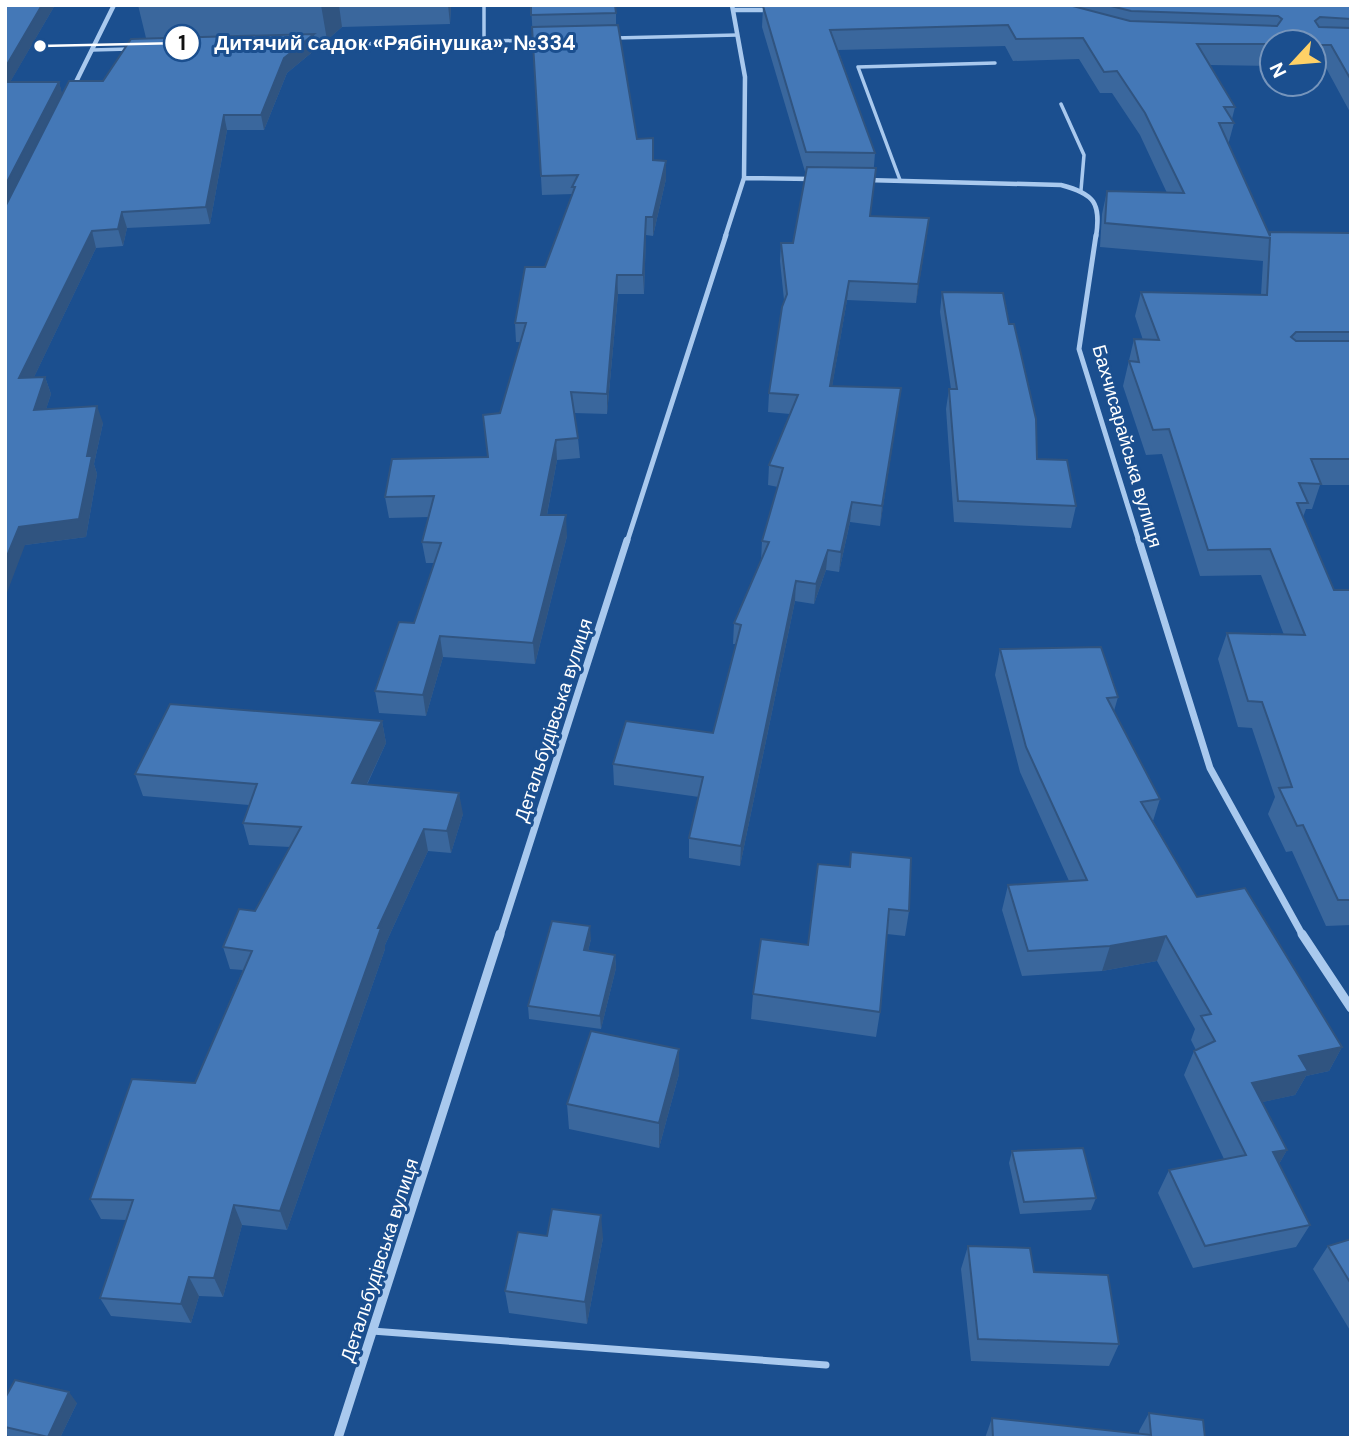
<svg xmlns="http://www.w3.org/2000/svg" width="1356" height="1443" font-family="'DM Sans',sans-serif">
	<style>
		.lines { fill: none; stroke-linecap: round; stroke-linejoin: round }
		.lane-far1 { stroke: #a9c9ee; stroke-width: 3.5 }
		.lane { stroke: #a9c9ee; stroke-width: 7 }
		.street-far3 { stroke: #a9c9ee; stroke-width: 4.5 }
		.street-far2 { stroke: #a9c9ee; stroke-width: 5 }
		.street-far1 { stroke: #a9c9ee; stroke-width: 7 }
		.street { stroke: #a9c9ee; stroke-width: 9 }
		.wall { fill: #3a679d }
		.shaded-wall { fill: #305480 }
		.building { fill: #4478b7; stroke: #305480; stroke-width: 2 }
		.labels { text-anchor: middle; stroke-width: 6; stroke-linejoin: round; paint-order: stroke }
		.street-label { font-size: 19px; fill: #fff; stroke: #1b4f8f }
		.leader { fill: none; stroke: #fff; stroke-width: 2.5 }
		.callout-dot { fill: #fff; stroke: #1b4f8f; stroke-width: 2.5 }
		.mark-label { font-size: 21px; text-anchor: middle; font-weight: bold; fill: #111 }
		.callout-label { font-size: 21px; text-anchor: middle; font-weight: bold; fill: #fff; stroke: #1b4f8f; stroke-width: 6; stroke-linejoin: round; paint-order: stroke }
	</style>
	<rect width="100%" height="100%" fill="#1b4f8f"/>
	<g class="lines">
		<!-- lane-far1 -->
		<path class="lane-far1" d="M 484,5 L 484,41
			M 615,38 L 737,35
			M 310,45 L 538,40
			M 92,50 L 129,49
			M 1061,104 L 1084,155 L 1081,190
			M 900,180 L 858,67 L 995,63"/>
		<!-- lane -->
		<path class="lane" d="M 372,1331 L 826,1365"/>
		<!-- street-far3 -->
		<path class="street-far3" d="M 733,10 L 770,10
			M 73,88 L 114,5
			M 744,178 L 812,179
			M 866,180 L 1061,185 C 1095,194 1101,203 1096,237
			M 725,237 L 744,178 L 745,77 L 732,5"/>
		<!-- street-far2 -->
		<path class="street-far2" d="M 1096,235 L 1079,349 L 1139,542
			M 627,542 L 726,235"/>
		<!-- street-far1 -->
		<path class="street-far1" d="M 1139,540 L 1210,768 L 1303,936
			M 500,936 L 627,540"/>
		<!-- street -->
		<path class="street" d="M 1302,934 L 1351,1008
			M 338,1438 L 500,934"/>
	</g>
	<!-- wall -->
	<path class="wall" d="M 5,5 L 55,5 L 10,82 L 59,82 L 62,95 L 103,81 L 146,38 L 138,5 L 451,5 L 450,24 L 342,27 L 327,40 L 315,40 L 316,49 L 287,73 L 264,130 L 227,130 L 210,224 L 127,228 L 123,246 L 96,248 L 34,377 L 45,377 L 51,394 L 46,409 L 103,423 L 94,464 L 97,474 L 86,537 L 25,545 Z
		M 531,5 L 616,13 L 616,25 L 637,139 L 666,179 L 653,236 L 646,235 L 644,294 L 618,294 L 607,414 L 574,413 L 578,438 L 580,458 L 557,460 L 547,515 L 567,536 L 535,664 L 443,657 L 426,716 L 379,713 L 375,691 L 414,623 L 434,563 L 426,563 L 422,542 L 429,517 L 389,518 L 385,497 L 488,457 L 520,342 L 516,342 L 515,323 L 545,267 L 573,194 L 542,195 Z
		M 795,5 L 1351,5 L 1351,114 L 1325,66 L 1314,66 L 1314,42 L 1272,42 L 1272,66 L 1210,65 L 1235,107 L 1232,119 L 1234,123 L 1228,145 L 1269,235 L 1351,233 L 1351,485 L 1320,485 L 1312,509 L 1306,509 L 1303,517 L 1334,590 L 1351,590 L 1351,925 L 1326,926 L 1292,851 L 1286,852 L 1268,814 L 1275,797 L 1252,728 L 1238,727 L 1218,659 L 1227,633 L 1284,635 L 1261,575 L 1200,576 L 1162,454 L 1146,455 L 1123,386 L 1134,339 L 1143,340 L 1135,316 L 1141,292 L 1261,295 L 1263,261 L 1100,247 L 1102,214 L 1107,191 L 1167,193 L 1140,135 L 1112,93 L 1100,93 L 1079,59 L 1013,61 L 1005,46 L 838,50 L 875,153 L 870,216 L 929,218 L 916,303 L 847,300 L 832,386 L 901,388 L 880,526 L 850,522 L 839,572 L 826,570 L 814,604 L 795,601 L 740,866 L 689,858 L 689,838 L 699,797 L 614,785 L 613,764 L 713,733 L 736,644 L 733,644 L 734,623 L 761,561 L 762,541 L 778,487 L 768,485 L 769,465 L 790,414 L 768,412 L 769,393 L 784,300 L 780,261 L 781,243 L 793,243 L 806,175 L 762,27 L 763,6 Z
		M 942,292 L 1037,459 L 1076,506 L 1071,528 L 954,522 L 946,409 L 949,389 L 951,389 L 940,312 Z
		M 1000,649 L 1118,697 L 1114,711 L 1160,799 L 1153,821 L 1197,897 L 1342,1047 L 1329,1071 L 1306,1076 L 1295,1095 L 1262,1102 L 1287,1150 L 1279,1164 L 1310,1225 L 1296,1247 L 1193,1268 L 1158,1193 L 1169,1170 L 1224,1159 L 1184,1075 L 1194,1051 L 1196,1050 L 1191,1040 L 1195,1029 L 1157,961 L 1102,971 L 1022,976 L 1002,910 L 1008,885 L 1069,881 L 1020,772 L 995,675 Z
		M 382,721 L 386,743 L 367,785 L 463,814 L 451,853 L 428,851 L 385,945 L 385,949 L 287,1230 L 242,1225 L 223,1297 L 199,1296 L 191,1323 L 111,1316 L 100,1298 L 126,1220 L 101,1219 L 90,1199 L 195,1083 L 243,970 L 230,969 L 223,947 L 255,911 L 290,847 L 249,845 L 243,823 L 249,805 L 143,796 L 135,774 Z
		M 851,852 L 909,911 L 905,936 L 887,934 L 880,1012 L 876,1037 L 751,1019 L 753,994 L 808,945 L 850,867 Z
		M 591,939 L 588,951 L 615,955 L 616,968 L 601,1029 L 529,1019 L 528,1006 Z
		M 679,1074 L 659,1148 L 569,1129 L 567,1104 Z
		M 1012,1151 L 1096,1198 L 1091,1210 L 1020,1214 L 1009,1163 Z
		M 547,1236 L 603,1238 L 587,1324 L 509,1313 L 505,1291 Z
		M 1351,1239 L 1351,1332 L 1313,1269 L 1328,1246 Z
		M 968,1246 L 1034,1272 L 1119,1344 L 1109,1366 L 971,1361 L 961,1269 Z
		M 5,1398 L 77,1403 L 60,1438 L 17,1438 L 5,1435 Z
		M 1149,1413 L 1205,1438 L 985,1438 L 992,1418 L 1139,1434 L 1139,1431 Z"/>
	<!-- shaded-wall -->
	<path class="shaded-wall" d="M 42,5 L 55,5 L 5,91 L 5,68 Z
		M 321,5 L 339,5 L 342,27 L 327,40 Z
		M 448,5 L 451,5 L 450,24 Z
		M 314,34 L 316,49 L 287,73 L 264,130 L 261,115 L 284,58 Z
		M 59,82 L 63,97 L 5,213 L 5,186 Z
		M 224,115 L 227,130 L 210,224 L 206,207 Z
		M 666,161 L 666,179 L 653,236 L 653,217 Z
		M 122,212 L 127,228 L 123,246 L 118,229 Z
		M 646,217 L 646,235 L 644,294 L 643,275 Z
		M 929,218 L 927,236 L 916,303 L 918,284 Z
		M 92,231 L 96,248 L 25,396 L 19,378 Z
		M 617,275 L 618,294 L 607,414 L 607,394 Z
		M 849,281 L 847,300 L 829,405 L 830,386 Z
		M 45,377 L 51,394 L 40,428 L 34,410 Z
		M 901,388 L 899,408 L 880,526 L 882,506 Z
		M 97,406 L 103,423 L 94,464 L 97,474 L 86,537 L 25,545 L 5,598 L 5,561 L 19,527 L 87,456 Z
		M 556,440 L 557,460 L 543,536 L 541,515 Z
		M 852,502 L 850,522 L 839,572 L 841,552 Z
		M 566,515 L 567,536 L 535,664 L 533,643 Z
		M 828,550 L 826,570 L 814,604 L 816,584 Z
		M 796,581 L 795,601 L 740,866 L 741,846 Z
		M 440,636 L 443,657 L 426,716 L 423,695 Z
		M 382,721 L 386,743 L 357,805 L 352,783 Z
		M 459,793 L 463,814 L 451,853 L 447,831 Z
		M 424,829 L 428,851 L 385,945 L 385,949 L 287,1230 L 280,1211 L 378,928 Z
		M 590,926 L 591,939 L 585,963 L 584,950 Z
		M 1166,936 L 1157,961 L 1102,971 L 1110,946 Z
		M 615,955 L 616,968 L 601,1029 L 600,1016 Z
		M 1342,1047 L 1329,1071 L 1306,1076 L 1295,1095 L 1240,1107 L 1252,1083 L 1299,1056 Z
		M 679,1049 L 679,1074 L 659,1148 L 659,1123 Z
		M 1287,1150 L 1274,1173 L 1273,1152 Z
		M 234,1205 L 242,1225 L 223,1297 L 214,1278 Z
		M 601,1215 L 603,1238 L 587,1324 L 585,1302 Z
		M 189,1277 L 199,1296 L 191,1323 L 181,1304 Z
		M 69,1392 L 77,1403 L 60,1438 L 48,1438 L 48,1437 Z"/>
	<!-- building -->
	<path class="building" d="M 5,5 L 42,5 L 5,68 Z
		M 531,5 L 615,5 L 616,13 L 531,15 Z
		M 795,5 L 1069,5 L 1130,21 L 1277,26 L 1282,19 L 1278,16 L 1131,11 L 1107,5 L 1351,5 L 1351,19 L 1320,17 L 1315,21 L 1319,27 L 1351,28 L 1351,80 L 1331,45 L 1314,45 L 1314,42 L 1272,42 L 1272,44 L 1197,44 L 1235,107 L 1224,107 L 1234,123 L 1219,123 L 1270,236 L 1270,232 L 1351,233 L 1351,332 L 1296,332 L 1291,337 L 1296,341 L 1351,341 L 1351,459 L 1311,459 L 1321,484 L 1299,483 L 1308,503 L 1297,503 L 1334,590 L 1351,590 L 1351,900 L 1338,900 L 1303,825 L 1297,826 L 1279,788 L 1292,787 L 1262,702 L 1248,701 L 1227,633 L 1305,635 L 1270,549 L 1208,550 L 1169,429 L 1153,430 L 1129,361 L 1139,362 L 1134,339 L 1159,340 L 1141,292 L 1267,295 L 1270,238 L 1105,223 L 1107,191 L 1184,193 L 1145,113 L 1117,71 L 1104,72 L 1083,38 L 1016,39 L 1008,25 L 830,30 L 875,153 L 806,152 L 763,6 Z
		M 618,25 L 637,139 L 653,138 L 653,160 L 666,161 L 653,217 L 646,217 L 643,275 L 617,275 L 607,394 L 571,392 L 578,438 L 556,440 L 541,515 L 566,515 L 533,643 L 440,636 L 423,695 L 375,691 L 399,622 L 414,623 L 441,543 L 422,542 L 434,496 L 385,497 L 392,459 L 488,457 L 483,415 L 500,413 L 526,323 L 515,323 L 525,267 L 545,267 L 575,187 L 572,187 L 578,175 L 541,176 L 532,27 Z
		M 314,34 L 284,58 L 261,115 L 224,115 L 206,207 L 122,212 L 118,229 L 92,231 L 19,378 L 45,377 L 34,410 L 97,406 L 87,456 L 92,456 L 79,519 L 19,527 L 5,561 L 5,207 L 69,81 L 103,81 L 131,39 Z
		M 5,82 L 59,82 L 5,186 Z
		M 807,167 L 876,168 L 870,216 L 929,218 L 918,284 L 849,281 L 830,386 L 901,388 L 882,506 L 852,502 L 841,552 L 828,550 L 816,584 L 796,581 L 741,846 L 689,838 L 703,777 L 613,764 L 626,721 L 713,733 L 741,625 L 734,623 L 769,542 L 762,541 L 783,468 L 769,465 L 798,395 L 769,393 L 782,307 L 787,294 L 781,243 L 793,243 Z
		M 942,292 L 1003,293 L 1009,324 L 1014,324 L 1036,419 L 1037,459 L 1067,460 L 1076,506 L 958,501 L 949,389 L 957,389 Z
		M 1101,647 L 1118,697 L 1107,698 L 1160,799 L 1141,802 L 1197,897 L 1245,888 L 1342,1047 L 1299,1056 L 1308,1071 L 1252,1083 L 1287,1150 L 1273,1152 L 1310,1225 L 1205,1246 L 1169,1170 L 1246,1155 L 1194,1051 L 1215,1041 L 1201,1016 L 1211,1014 L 1166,936 L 1110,946 L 1028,951 L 1008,885 L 1087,880 L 1026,747 L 1000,649 Z
		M 170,704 L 382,721 L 352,783 L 459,793 L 447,831 L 424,829 L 378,928 L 381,928 L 280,1211 L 234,1205 L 214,1278 L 189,1277 L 181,1304 L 100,1298 L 133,1200 L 90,1199 L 132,1079 L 195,1083 L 252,951 L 223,947 L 239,909 L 255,911 L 301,827 L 243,823 L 257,784 L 135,774 Z
		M 851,852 L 911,858 L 909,911 L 889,909 L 880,1012 L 753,994 L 761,939 L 808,945 L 818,864 L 850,867 Z
		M 552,921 L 590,926 L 584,950 L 615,955 L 600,1016 L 528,1006 Z
		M 591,1031 L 679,1049 L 659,1123 L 567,1104 Z
		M 1083,1148 L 1096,1198 L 1024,1202 L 1012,1151 Z
		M 552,1209 L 601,1215 L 585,1302 L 505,1291 L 518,1232 L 547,1236 Z
		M 1351,1239 L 1351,1284 L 1328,1246 Z
		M 968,1246 L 1030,1248 L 1034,1272 L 1108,1275 L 1119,1344 L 978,1339 Z
		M 15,1380 L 69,1392 L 48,1437 L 5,1427 L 5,1398 Z
		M 1149,1413 L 1203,1420 L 1205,1438 L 993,1438 L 992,1418 L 1151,1435 Z"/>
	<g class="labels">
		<!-- street labels -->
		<g class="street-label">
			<text transform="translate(1128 446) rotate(74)" y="7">Бахчисарайська вулиця</text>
			<text transform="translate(553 720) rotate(-72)" y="7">Детальбудівська вулиця</text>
			<text transform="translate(379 1260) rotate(-72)" y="7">Детальбудівська вулиця</text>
		</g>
	</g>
	<!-- callouts -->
	<path class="leader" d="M40 46L182 43"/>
	<g class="callout-dot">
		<circle cx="40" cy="46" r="7"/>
		<circle cx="182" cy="43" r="18"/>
	</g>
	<g class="mark-label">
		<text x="182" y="50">1</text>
	</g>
	<g class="callout-label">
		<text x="395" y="50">Дитячий садок «Рябінушка», №334</text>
	</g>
	<!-- border -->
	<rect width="1356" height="1443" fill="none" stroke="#ffffff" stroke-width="14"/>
	<!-- north arrow -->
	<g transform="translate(1293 63) rotate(244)"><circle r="33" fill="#1b4f8f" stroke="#7695bc" stroke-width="2"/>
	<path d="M0-5L12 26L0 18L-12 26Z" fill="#ffd166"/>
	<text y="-10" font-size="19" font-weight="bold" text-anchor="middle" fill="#ffffff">N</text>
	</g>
</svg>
